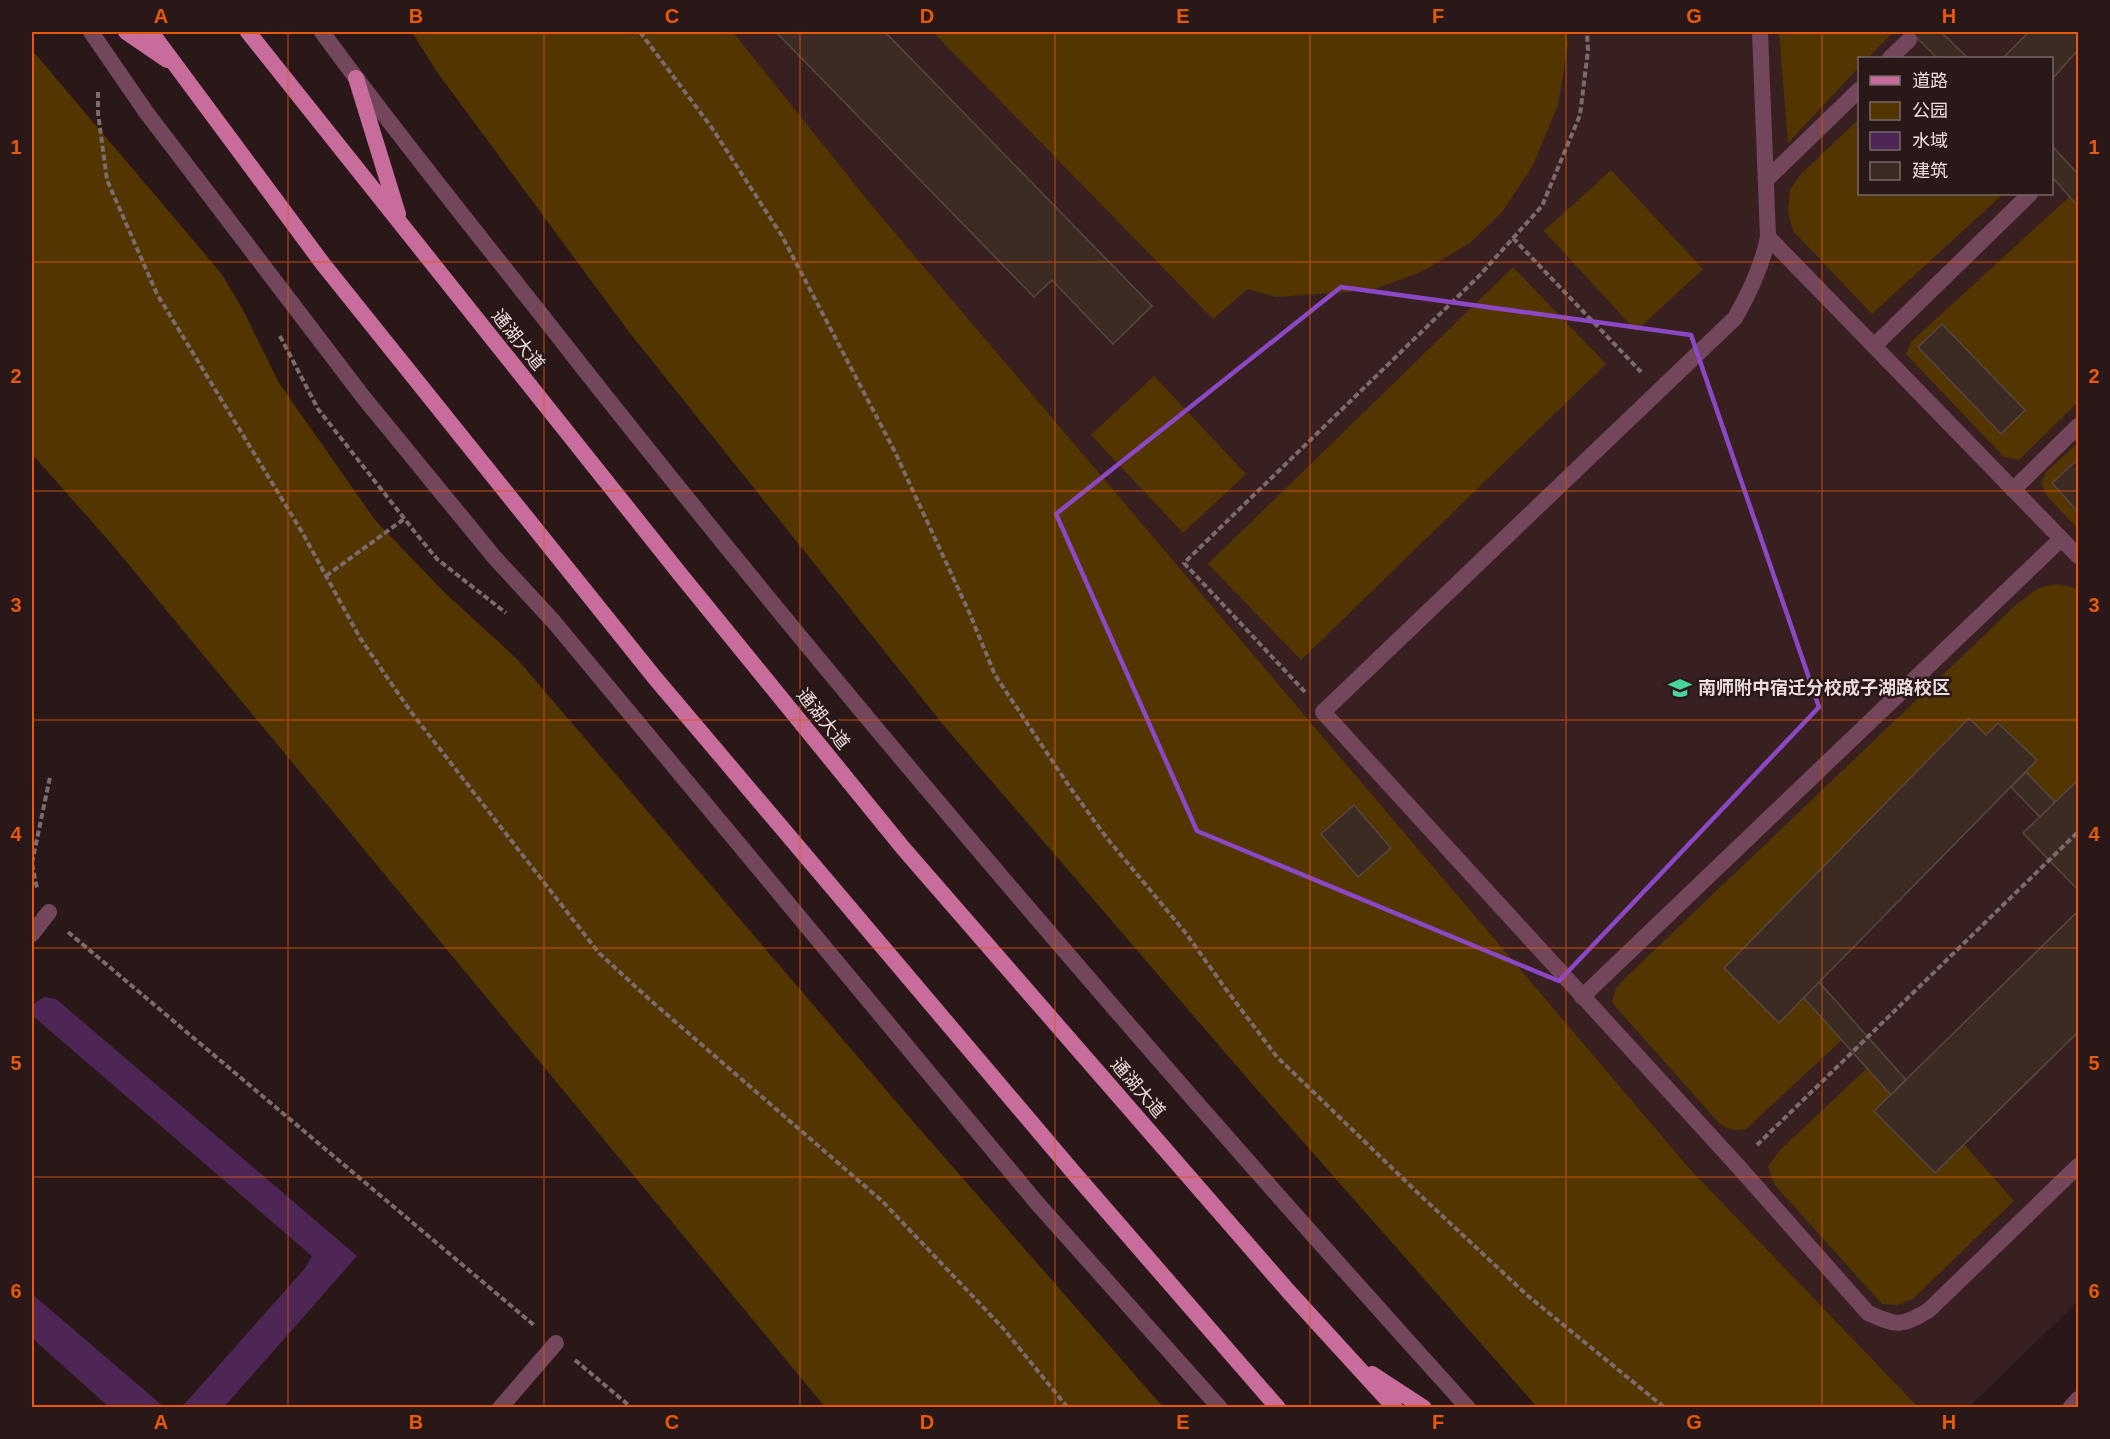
<svg xmlns="http://www.w3.org/2000/svg" width="2110" height="1439" font-family="Helvetica,'Noto Sans SC',sans-serif">
	<style>
		.built { fill: #382021; fill-rule: evenodd }
		.green { fill: #523500 }
		.water { fill: #4d2655 }
		.building { fill: #3b2b23; stroke: #59473f; stroke-width: 1.5 }
		.lines { fill: none; stroke-linecap: round; stroke-linejoin: round }
		.path { stroke: #7b6b6c; stroke-width: 4; stroke-dasharray: 6 3; stroke-linecap: butt }
		.service { stroke: #73465c; stroke-width: 16 }
		.minor { stroke: #73465c; stroke-width: 16 }
		.tertiary { stroke: #73465c; stroke-width: 16 }
		.primary { stroke: #c86c9b; stroke-width: 16 }
		.marked { fill: none; stroke: #8c47c4; stroke-width: 4.5; stroke-linejoin: round }
		.grid { fill: none; stroke: #e8590c; stroke-width: 1.5; stroke-opacity: 0.55 }
		.labels { text-anchor: middle; stroke-width: 5; stroke-linejoin: round; paint-order: stroke }
		.street-label { font-size: 18px; fill: #ebdede; stroke: #2a1819 }
		.poi-label { font-size: 18px; font-weight: bold; fill: #ebdede; stroke: #2a1819; text-anchor: start }
		.neatline { fill: none; stroke: #e8590c; stroke-width: 2 }
		.grid-label { font-size: 20px; text-anchor: middle; font-weight: bold; fill: #e8590c }
	</style>
	<rect width="100%" height="100%" fill="#2a1819"/>
	<!-- built -->
	<path class="built" d="M 733,32 L 2078,32 L 2078,1301 L 1969,1407 L 1918,1407 L 1689,1168 L 874,208 ZM 1860,58 L 2052,58 L 2052,194 L 1860,194 Z"/>
	<!-- green -->
	<path class="green" d="M 412,32 L 733,32 L 874,208 L 1689,1168 L 1918,1407 L 1537,1407 L 1253,1085 L 945,727 L 629,332 L 437,72 Z
		M 933,32 L 1566,32 L 1568,44 L 1558,105 L 1532,167 L 1503,211 L 1470,243 L 1421,272 L 1372,290 L 1276,297 L 1248,289 L 1213,319 Z
		M 1779,32 L 1893,32 L 1868,58 L 1860,58 L 1859,67 L 1788,143 Z
		M 32,50 L 221,273 L 242,308 L 279,383 L 375,520 L 444,592 L 517,659 L 917,1126 L 1163,1407 L 825,1407 L 110,542 L 32,454 Z
		M 1859,119 L 1860,194 L 2003,194 L 1872,314 L 1793,231 L 1788,211 L 1790,189 L 1802,173 Z
		M 1611,170 L 1703,269 L 1636,331 L 1544,231 Z
		M 2070,196 L 2078,206 L 2078,402 L 2019,460 L 2004,457 L 1906,354 L 1911,342 Z
		M 1513,267 L 1606,364 L 1301,660 L 1208,564 Z
		M 1154,376 L 1246,474 L 1183,533 L 1091,435 Z
		M 2078,443 L 2078,529 L 2046,495 L 2041,483 L 2046,472 Z
		M 2056,584 L 2073,587 L 2078,592 L 2078,780 L 2055,802 L 2026,772 L 2037,760 L 1999,723 L 1986,735 L 1969,718 L 1724,968 L 1779,1022 L 1804,998 L 1842,1040 L 1746,1129 C 1735,1131 1730,1130 1720,1124 L 1621,1013 L 1612,1002 L 1616,989 L 1623,980 L 2018,603 L 2039,588 Z
		M 1867,1068 L 1891,1095 L 1875,1112 L 1934,1173 L 1964,1144 L 2014,1201 L 1913,1299 L 1897,1305 L 1882,1304 L 1774,1184 L 1768,1166 L 1780,1150 Z"/>
	<!-- water -->
	<path class="water" d="M 44,997 L 56,999 L 357,1256 L 224,1407 L 182,1407 L 306,1267 L 312,1256 L 34,1017 L 32,1005 Z
		M 32,1294 L 164,1407 L 109,1407 L 32,1338 Z"/>
	<!-- building -->
	<path class="building" d="M 776,32 L 885,32 L 1152,306 L 1113,344 L 1052,280 L 1034,297 Z
		M 1911,32 L 1941,32 L 1968,58 L 1937,58 Z
		M 2029,32 L 2078,32 L 2078,50 L 2052,79 L 2052,58 L 2003,58 Z
		M 2052,146 L 2078,174 L 2078,206 L 2052,177 Z
		M 1942,324 L 2025,410 L 2001,434 L 1918,347 Z
		M 2077,460 L 2078,462 L 2078,512 L 2052,483 Z
		M 1969,718 L 1986,735 L 1998,723 L 2037,760 L 1779,1023 L 1724,968 Z
		M 2026,772 L 2055,802 L 2040,817 L 2011,787 Z
		M 2078,780 L 2078,890 L 2023,833 Z
		M 1354,805 L 1391,848 L 1358,877 L 1321,834 Z
		M 2078,911 L 2078,1032 L 1935,1173 L 1874,1111 Z
		M 1819,982 L 1906,1080 L 1891,1095 L 1804,998 Z"/>
	<g class="lines">
		<!-- path -->
		<path class="path" d="M 640,32 L 712,128 L 782,236 L 895,452 L 969,612 L 995,675 L 1069,786 L 1106,837 L 1185,932 L 1225,988 L 1277,1057 L 1421,1196 L 1528,1296 L 1665,1408
			M 98,92 L 98,113 L 107,180 L 157,294 L 302,532 L 360,638 L 411,712 L 599,953 L 649,999 L 882,1201 L 1002,1327 L 1068,1408
			M 1513,238 L 1641,372
			M 280,336 L 318,409 L 418,536 L 437,559 L 506,613
			M 326,576 L 404,519
			M 1305,692 L 1184,563 L 1479,276 L 1542,206 L 1580,115 L 1588,50 L 1587,32
			M 32,863 L 50,777
			M 32,864 L 37,888
			M 68,932 L 535,1326
			M 1757,1145 L 2078,832
			M 575,1360 L 632,1408"/>
		<!-- service -->
		<path class="service" d="M 1760,32 L 1768,237 C 1762,267 1750,292 1735,318 L 1323,712 L 1737,1165 L 1868,1313 C 1897,1326 1901,1327 1929,1310 L 2078,1166
			M 1890,58 L 1909,40
			M 1766,180 L 1860,89
			M 1768,237 L 2078,556
			M 1874,346 L 2030,194
			M 2013,490 L 2078,426
			M 32,934 L 49,912
			M 1582,997 L 2061,539"/>
		<!-- minor -->
		<path class="minor" d="M 91,32 L 146,112 L 364,398 L 495,558 L 554,622 L 1037,1203 L 1220,1408
			M 322,32 C 403,143 491,250 576,359 C 860,719 1160,1067 1468,1408
			M 500,1408 L 556,1343"/>
		<!-- tertiary -->
		<path class="tertiary" d="M 2070,1408 L 2078,1399"/>
		<!-- primary -->
		<path class="primary" d="M 126,32 L 167,60
			M 151,32 L 323,264 L 655,678 L 1074,1173 L 1278,1408
			M 248,32 L 680,574 L 903,848 L 1289,1292 L 1395,1408
			M 356,78 L 398,214
			M 1372,1374 L 1424,1408"/>
	</g>
	<!-- marked area -->
	<path class="marked" d="M 1341,287 L 1691,335 L 1819,707 L 1559,981 L 1197,831 L 1056,514 Z"/>
	<!-- grid -->
	<path class="grid" d="M 288,32 L 288,1408M 544,32 L 544,1408M 800,32 L 800,1408M 1055,32 L 1055,1408M 1310,32 L 1310,1408M 1566,32 L 1566,1408M 1822,32 L 1822,1408M 32,262 L 2078,262M 32,491 L 2078,491M 32,720 L 2078,720M 32,948 L 2078,948M 32,1177 L 2078,1177"/>
	<!-- icons -->
	<defs>
		<g id="school-bare" transform="scale(1.8)"><path d="M0-5L7-2L0 1L-7-2ZM-4 1L0 2.5L4 1V4Q0 6-4 4Z" fill="#4ad49c" stroke="#2a1819" stroke-width="2.5" paint-order="stroke"/></g>
	</defs>
	<g fill-rule="evenodd">
		<use href="#school-bare" x="1680" y="688"/>
	</g>
	<g class="labels">
		<!-- street labels -->
		<g class="street-label">
			<text transform="translate(518 340) rotate(51)" y="6">通湖大道</text>
			<text transform="translate(823 719) rotate(51)" y="6">通湖大道</text>
			<text transform="translate(1138 1088) rotate(49)" y="6">通湖大道</text>
		</g>
		<!-- poi labels -->
		<g class="poi-label">
			<text x="1698" y="694">南师附中宿迁分校成子湖路校区</text>
		</g>
	</g>
	<!-- border -->
	<rect width="2110" height="1439" fill="none" stroke="#2a1819" stroke-width="66"/>
	<!-- legend -->
	<rect x="1858" y="57" width="195" height="138" fill="#2a1819" stroke="#776768" stroke-width="1.5"/>
	<rect x="1870" y="76" width="30" height="9" fill="#c86c9b" stroke="#776768" stroke-width="1.5"/>
	<text x="1912" y="87" font-size="18" fill="#ebdede">道路</text>
	<rect x="1870" y="102" width="30" height="18" fill="#523500" stroke="#776768" stroke-width="1.5"/>
	<text x="1912" y="117" font-size="18" fill="#ebdede">公园</text>
	<rect x="1870" y="132" width="30" height="18" fill="#4d2655" stroke="#776768" stroke-width="1.5"/>
	<text x="1912" y="147" font-size="18" fill="#ebdede">水域</text>
	<rect x="1870" y="162" width="30" height="18" fill="#3b2b23" stroke="#776768" stroke-width="1.5"/>
	<text x="1912" y="177" font-size="18" fill="#ebdede">建筑</text>
	<rect x="33" y="33" width="2044" height="1373" class="neatline"/>
	<g class="grid-label">
		<text x="161" y="23">A</text>
		<text x="416" y="23">B</text>
		<text x="672" y="23">C</text>
		<text x="927" y="23">D</text>
		<text x="1183" y="23">E</text>
		<text x="1438" y="23">F</text>
		<text x="1694" y="23">G</text>
		<text x="1949" y="23">H</text>
		<text x="16" y="154">1</text>
		<text x="2094" y="154">1</text>
		<text x="16" y="383">2</text>
		<text x="2094" y="383">2</text>
		<text x="16" y="612">3</text>
		<text x="2094" y="612">3</text>
		<text x="16" y="841">4</text>
		<text x="2094" y="841">4</text>
		<text x="16" y="1070">5</text>
		<text x="2094" y="1070">5</text>
		<text x="16" y="1298">6</text>
		<text x="2094" y="1298">6</text>
		<text x="161" y="1429">A</text>
		<text x="416" y="1429">B</text>
		<text x="672" y="1429">C</text>
		<text x="927" y="1429">D</text>
		<text x="1183" y="1429">E</text>
		<text x="1438" y="1429">F</text>
		<text x="1694" y="1429">G</text>
		<text x="1949" y="1429">H</text>
	</g>
</svg>
